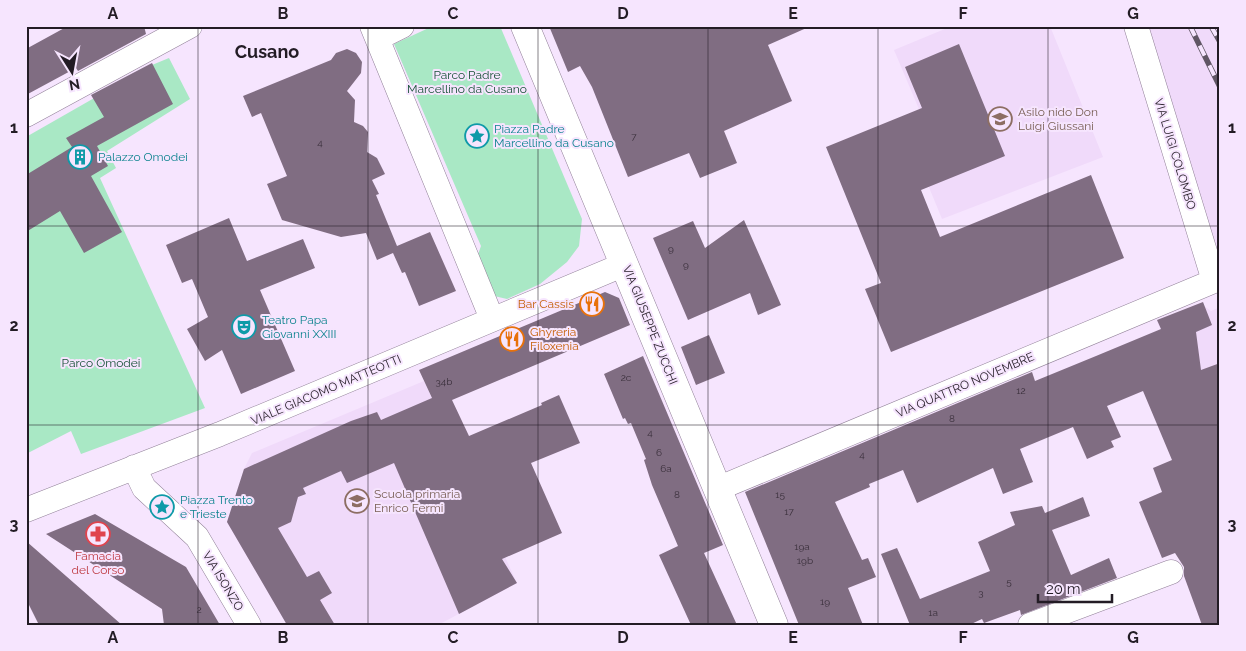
<svg xmlns="http://www.w3.org/2000/svg" width="1246" height="651" font-family="Raleway,sans-serif">
	<style>
		.built { fill: #f0dafa }
		.green { fill: #a9e8c5 }
		.building { fill: #806d82 }
		.lines { fill: none; stroke-linecap: round; stroke-linejoin: round }
		.street-casing { stroke: #928299; stroke-width: 25 }
		.secondary-casing { stroke: #928299; stroke-width: 29 }
		.street { stroke: #fff; stroke-width: 24 }
		.secondary { stroke: #fff; stroke-width: 28 }
		.rail-casing { stroke: #605664; stroke-width: 5.5 }
		.rail { stroke: #f6e5fe; stroke-width: 4; stroke-dasharray: 11; stroke-linecap: butt }
		.grid { fill: none; stroke: #231c25; stroke-width: 1; stroke-opacity: 0.55 }
		.labels { text-anchor: middle; stroke-width: 4; stroke-linejoin: round; paint-order: stroke }
		.number-label { font-size: 10px; fill: #3a303c }
		.park-label { font-size: 12px; fill: #155035; stroke: #f6e5fe }
		.education-label { font-size: 12px; fill: #785e54; stroke: #f6e5fe; text-anchor: start }
		.culture-label { font-size: 12px; fill: #0d838f; stroke: #f6e5fe; text-anchor: start }
		.street-label { font-size: 12px; fill: #231c25; stroke: #f6e5fe }
		.food-label { font-size: 12px; fill: #c56008; stroke: #f6e5fe; text-anchor: end }
		.health-label { font-size: 12px; fill: #be3a42; stroke: #f6e5fe }
		.district-label { font-size: 18px; font-weight: bold; fill: #231c25; stroke: #f6e5fe }
		.neatline { fill: none; stroke: #231c25; stroke-width: 2 }
		.grid-label { font-size: 16px; text-anchor: middle; font-weight: bold; fill: #231c25 }
	</style>
	<rect width="100%" height="100%" fill="#f6e5fe"/>
	<!-- built -->
	<path class="built" d="M 952,26 L 1050,26 L 1103,157 L 942,219 L 903,124 L 921,114 L 894,50 Z
		M 1146,26 L 1220,26 L 1220,280 Z
		M 1200,303 L 1211,311 L 1220,307 L 1220,473 L 1157,321 Z
		M 424,381 L 517,583 L 438,625 L 287,625 L 227,522 L 244,469 L 252,453 Z"/>
	<!-- green -->
	<path class="green" d="M 433,26 L 500,26 L 582,219 L 579,246 L 567,262 L 540,284 L 507,299 L 490,295 L 475,263 L 481,246 L 394,44 Z
		M 169,58 L 190,99 L 107,151 L 116,168 L 100,178 L 205,408 L 81,454 L 71,431 L 26,454 L 26,137 L 152,65 Z"/>
	<!-- building -->
	<path class="building" d="M 68,26 L 144,26 L 146,34 L 78,71 L 76,68 L 26,95 L 26,49 Z
		M 549,26 L 811,26 L 768,45 L 792,101 L 724,131 L 737,163 L 700,178 L 689,153 L 628,177 L 592,87 L 580,66 L 568,72 Z
		M 959,44 L 1005,156 L 921,190 L 940,237 L 1091,175 L 1124,258 L 891,352 L 865,289 L 881,283 L 826,147 L 922,108 L 905,67 Z
		M 347,49 L 356,53 L 362,62 L 361,73 L 347,91 L 355,100 L 354,122 L 363,126 L 368,132 L 367,152 L 377,158 L 385,174 L 372,180 L 379,194 L 376,195 L 397,246 L 430,232 L 456,291 L 419,306 L 405,272 L 402,273 L 393,253 L 377,260 L 366,233 L 341,237 L 282,220 L 267,184 L 287,176 L 261,113 L 252,117 L 243,96 L 331,60 L 336,53 Z
		M 152,63 L 173,104 L 97,146 L 108,166 L 91,176 L 122,232 L 84,253 L 60,211 L 26,232 L 26,175 L 72,147 L 66,138 L 104,117 L 91,95 Z
		M 229,218 L 247,261 L 303,239 L 315,268 L 260,290 L 295,371 L 241,394 L 222,350 L 205,361 L 187,329 L 208,317 L 192,279 L 182,283 L 166,245 Z
		M 744,220 L 781,305 L 758,315 L 750,293 L 688,320 L 653,238 L 693,221 L 705,248 Z
		M 605,292 L 619,298 L 630,325 L 452,400 L 469,436 L 542,405 L 541,403 L 559,395 L 580,443 L 531,463 L 562,533 L 502,559 L 517,583 L 459,614 L 394,463 L 347,483 L 341,471 L 303,488 L 306,494 L 298,497 L 291,522 L 278,528 L 307,577 L 319,571 L 332,593 L 320,600 L 335,625 L 287,625 L 227,522 L 244,469 L 351,421 L 377,412 L 381,420 L 432,398 L 419,370 Z
		M 1203,302 L 1212,325 L 1196,332 L 1201,370 L 1220,363 L 1220,625 L 1202,625 L 1184,576 L 1184,567 L 1175,553 L 1162,558 L 1139,502 L 1162,492 L 1153,468 L 1172,460 L 1143,391 L 1107,406 L 1121,437 L 1111,441 L 1114,447 L 1087,459 L 1073,427 L 1020,449 L 1033,482 L 1003,494 L 993,468 L 917,503 L 903,470 L 869,484 L 870,487 L 835,502 L 862,560 L 868,558 L 876,577 L 848,588 L 863,625 L 799,625 L 745,492 L 1032,372 L 1035,381 L 1096,356 L 1161,329 L 1157,320 Z
		M 709,335 L 725,373 L 696,385 L 681,347 Z
		M 643,356 L 723,545 L 704,553 L 737,625 L 691,625 L 659,555 L 678,546 L 652,485 L 644,460 L 646,459 L 631,423 L 628,424 L 625,418 L 623,419 L 604,374 Z
		M 1083,497 L 1090,516 L 1052,530 L 1071,575 L 1109,558 L 1117,578 L 1021,615 L 1020,610 L 984,623 L 982,619 L 969,625 L 910,625 L 881,554 L 897,548 L 920,599 L 990,571 L 978,542 L 1015,525 L 1010,512 L 1042,506 L 1045,513 Z
		M 95,514 L 186,567 L 220,625 L 164,625 L 162,609 L 46,534 Z
		M 26,541 L 122,625 L 39,625 L 26,599 Z"/>
	<g class="lines">
		<!-- street casing -->
		<g class="street-casing">
			<path id="street" d="M 372,26 L 492,319
				M 378,38 L 402,26
				M 26,115 L 190,26
				M 134,467 L 144,488 L 197,537 L 249,625
				M 717,489 L 1214,281 L 1136,26
				M 26,510 L 220,434 L 625,264
				M 1030,625 L 1171,572"/>
		</g>
		<!-- secondary casing -->
		<g class="secondary-casing">
			<path id="secondary" d="M 525,26 L 774,625"/>
		</g>
		<!-- street -->
		<use href="#street" class="street"/>
		<!-- secondary -->
		<use href="#secondary" class="secondary"/>
		<!-- rail casing -->
		<g class="rail-casing">
			<path id="rail" d="M 1190,26 L 1220,87
				M 1211,26 L 1220,42"/>
		</g>
		<!-- rail -->
		<use href="#rail" class="rail"/>
	</g>
	<!-- grid -->
	<path class="grid" d="M 198,26 L 198,625M 368,26 L 368,625M 538,26 L 538,625M 708,26 L 708,625M 878,26 L 878,625M 1048,26 L 1048,625M 26,226 L 1220,226M 26,425 L 1220,425"/>
	<!-- icons -->
	<defs>
		<g id="school-ring" transform="scale(1.25)"><circle r="9.5" fill="#f6e5fe" stroke="#8d6e63" stroke-width="1.5"/><path d="M0-5L7-2L0 1L-7-2ZM-4 1L0 2.5L4 1V4Q0 6-4 4Z" fill="#8d6e63"/></g>
		<g id="sight-ring" transform="scale(1.25)"><circle r="9.5" fill="#f6e5fe" stroke="#0f9aa8" stroke-width="1.5"/><path d="M0-6L1.8-2.2L6-1.7L2.9 1.2L3.7 5.4L0 3.3L-3.7 5.4L-2.9 1.2L-6-1.7L-1.8-2.2Z" fill="#0f9aa8"/></g>
		<g id="building-ring" transform="scale(1.25)"><circle r="9.5" fill="#f6e5fe" stroke="#0f9aa8" stroke-width="1.5"/><path d="M-4-6H4V6H1V3H-1V6H-4ZM-2.5-4.3h1.7v1.8h-1.7ZM.8-4.3h1.7v1.8H.8ZM-2.5-1h1.7V.8h-1.7ZM.8-1h1.7V.8H.8Z" fill="#0f9aa8"/></g>
		<g id="restaurant-ring" transform="scale(1.25)"><circle r="9.5" fill="#f6e5fe" stroke="#e8710a" stroke-width="1.5"/><path d="M-5-6h1v4h1v-4h1v4h1v-4h1v5L-1.5 .5V6h-2V.5L-5-1ZM5-6V6H3V1.5H1.5Q1.5-4 5-6Z" fill="#e8710a"/></g>
		<g id="theatre-ring" transform="scale(1.25)"><circle r="9.5" fill="#f6e5fe" stroke="#0f9aa8" stroke-width="1.5"/><path d="M-5-5.5Q0-4 5-5.5V0Q5 5 0 6Q-5 5-5 0ZM-3.3-2.5H-1v1.5H-3.3ZM1-2.5H3.3v1.5H1ZM-2.8 1Q0 5.5 2.8 1Z" fill="#0f9aa8"/></g>
		<g id="pharmacy-ring" transform="scale(1.25)"><circle r="9.5" fill="#f6e5fe" stroke="#e0444e" stroke-width="1.5"/><path d="M-2-6h4v4h4v4h-4v4h-4v-4h-4v-4h4Z" fill="#e0444e"/></g>
	</defs>
	<g fill-rule="evenodd">
		<use href="#school-ring" x="1000" y="119"/>
		<use href="#sight-ring" x="477" y="136"/>
		<use href="#building-ring" x="80" y="157"/>
		<use href="#restaurant-ring" x="592" y="304"/>
		<use href="#theatre-ring" x="244" y="327"/>
		<use href="#restaurant-ring" x="512" y="339"/>
		<use href="#school-ring" x="357" y="501"/>
		<use href="#sight-ring" x="162" y="507"/>
		<use href="#pharmacy-ring" x="98" y="534"/>
	</g>
	<g class="labels">
		<!-- number labels -->
		<g class="number-label">
			<text x="634" y="140">7</text>
			<text x="320" y="146">4</text>
			<text x="671" y="252">9</text>
			<text x="686" y="268">9</text>
			<text x="626" y="381">2c</text>
			<text x="444" y="385">34b</text>
			<text x="1021" y="394">12</text>
			<text x="952" y="422">8</text>
			<text x="650" y="436">4</text>
			<text x="659" y="456">6</text>
			<text x="862" y="458">4</text>
			<text x="666" y="472">6a</text>
			<text x="677" y="498">8</text>
			<text x="780" y="498">15</text>
			<text x="789" y="515">17</text>
			<text x="802" y="550">19a</text>
			<text x="805" y="564">19b</text>
			<text x="1009" y="585">5</text>
			<text x="981" y="596">3</text>
			<text x="825" y="605">19</text>
			<text x="199" y="613">2</text>
			<text x="933" y="616">1a</text>
		</g>
		<!-- park labels -->
		<g class="park-label">
			<text x="467" y="79">Parco Padre<tspan x="467" dy="14">Marcellino da Cusano</tspan></text>
			<text x="101" y="367">Parco Omodei</text>
		</g>
		<!-- education labels -->
		<g class="education-label">
			<text x="1018" y="116">Asilo nido Don<tspan x="1018" dy="14">Luigi Giussani</tspan></text>
			<text x="374" y="498">Scuola primaria<tspan x="374" dy="14">Enrico Fermi</tspan></text>
		</g>
		<!-- culture labels -->
		<g class="culture-label">
			<text x="494" y="133">Piazza Padre<tspan x="494" dy="14">Marcellino da Cusano</tspan></text>
			<text x="98" y="161">Palazzo Omodei</text>
			<text x="262" y="324">Teatro Papa<tspan x="262" dy="14">Giovanni XXIII</tspan></text>
			<text x="180" y="504">Piazza Trento<tspan x="180" dy="14">e Trieste</tspan></text>
		</g>
		<!-- street labels -->
		<g class="street-label">
			<text transform="translate(1175 154) rotate(73)" y="4">VIA LUIGI COLOMBO</text>
			<text transform="translate(650 325) rotate(68)" y="4">VIA GIUSEPPE ZUCCHI</text>
			<text transform="translate(965 385) rotate(-23)" y="4">VIA QUATTRO NOVEMBRE</text>
			<text transform="translate(326 390) rotate(-23)" y="4">VIALE GIACOMO MATTEOTTI</text>
			<text transform="translate(223 581) rotate(59)" y="4">VIA ISONZO</text>
		</g>
		<!-- food labels -->
		<g class="food-label">
			<text x="574" y="308">Bar Cassis</text>
			<text x="530" y="336" text-anchor="start">Ghyreria<tspan x="530" dy="14">Filoxenia</tspan></text>
		</g>
		<!-- health labels -->
		<g class="health-label">
			<text x="98" y="560">Famacia<tspan x="98" dy="14">del Corso</tspan></text>
		</g>
		<!-- district labels -->
		<g class="district-label">
			<text x="267" y="58">Cusano</text>
		</g>
	</g>
	<!-- border -->
	<rect width="1246" height="651" fill="none" stroke="#f6e5fe" stroke-width="55"/>
	<!-- north arrow -->
	<g transform="translate(72 72) rotate(169)" stroke="#f6e5fe" stroke-width="4" paint-order="stroke">
	<path d="M0-4L9 19L0 12L-9 19Z" fill="#231c25"/>
	<text y="-8" font-size="14" font-weight="bold" text-anchor="middle" fill="#231c25">N</text>
	</g>
	<!-- scale -->
	<path d="M1038 594v8h74v-8" fill="none" stroke="#231c25" stroke-width="2.5"/>
	<text x="1046" y="594" font-size="15" fill="#231c25" stroke="#f6e5fe" stroke-width="4" paint-order="stroke">20 m</text>
	<rect x="28" y="28" width="1190" height="596" class="neatline"/>
	<g class="grid-label">
		<text x="113" y="19">A</text>
		<text x="283" y="19">B</text>
		<text x="453" y="19">C</text>
		<text x="623" y="19">D</text>
		<text x="793" y="19">E</text>
		<text x="963" y="19">F</text>
		<text x="1133" y="19">G</text>
		<text x="14" y="133">1</text>
		<text x="1232" y="133">1</text>
		<text x="14" y="331">2</text>
		<text x="1232" y="331">2</text>
		<text x="14" y="530">3</text>
		<text x="1232" y="530">3</text>
		<text x="113" y="643">A</text>
		<text x="283" y="643">B</text>
		<text x="453" y="643">C</text>
		<text x="623" y="643">D</text>
		<text x="793" y="643">E</text>
		<text x="963" y="643">F</text>
		<text x="1133" y="643">G</text>
	</g>
</svg>
